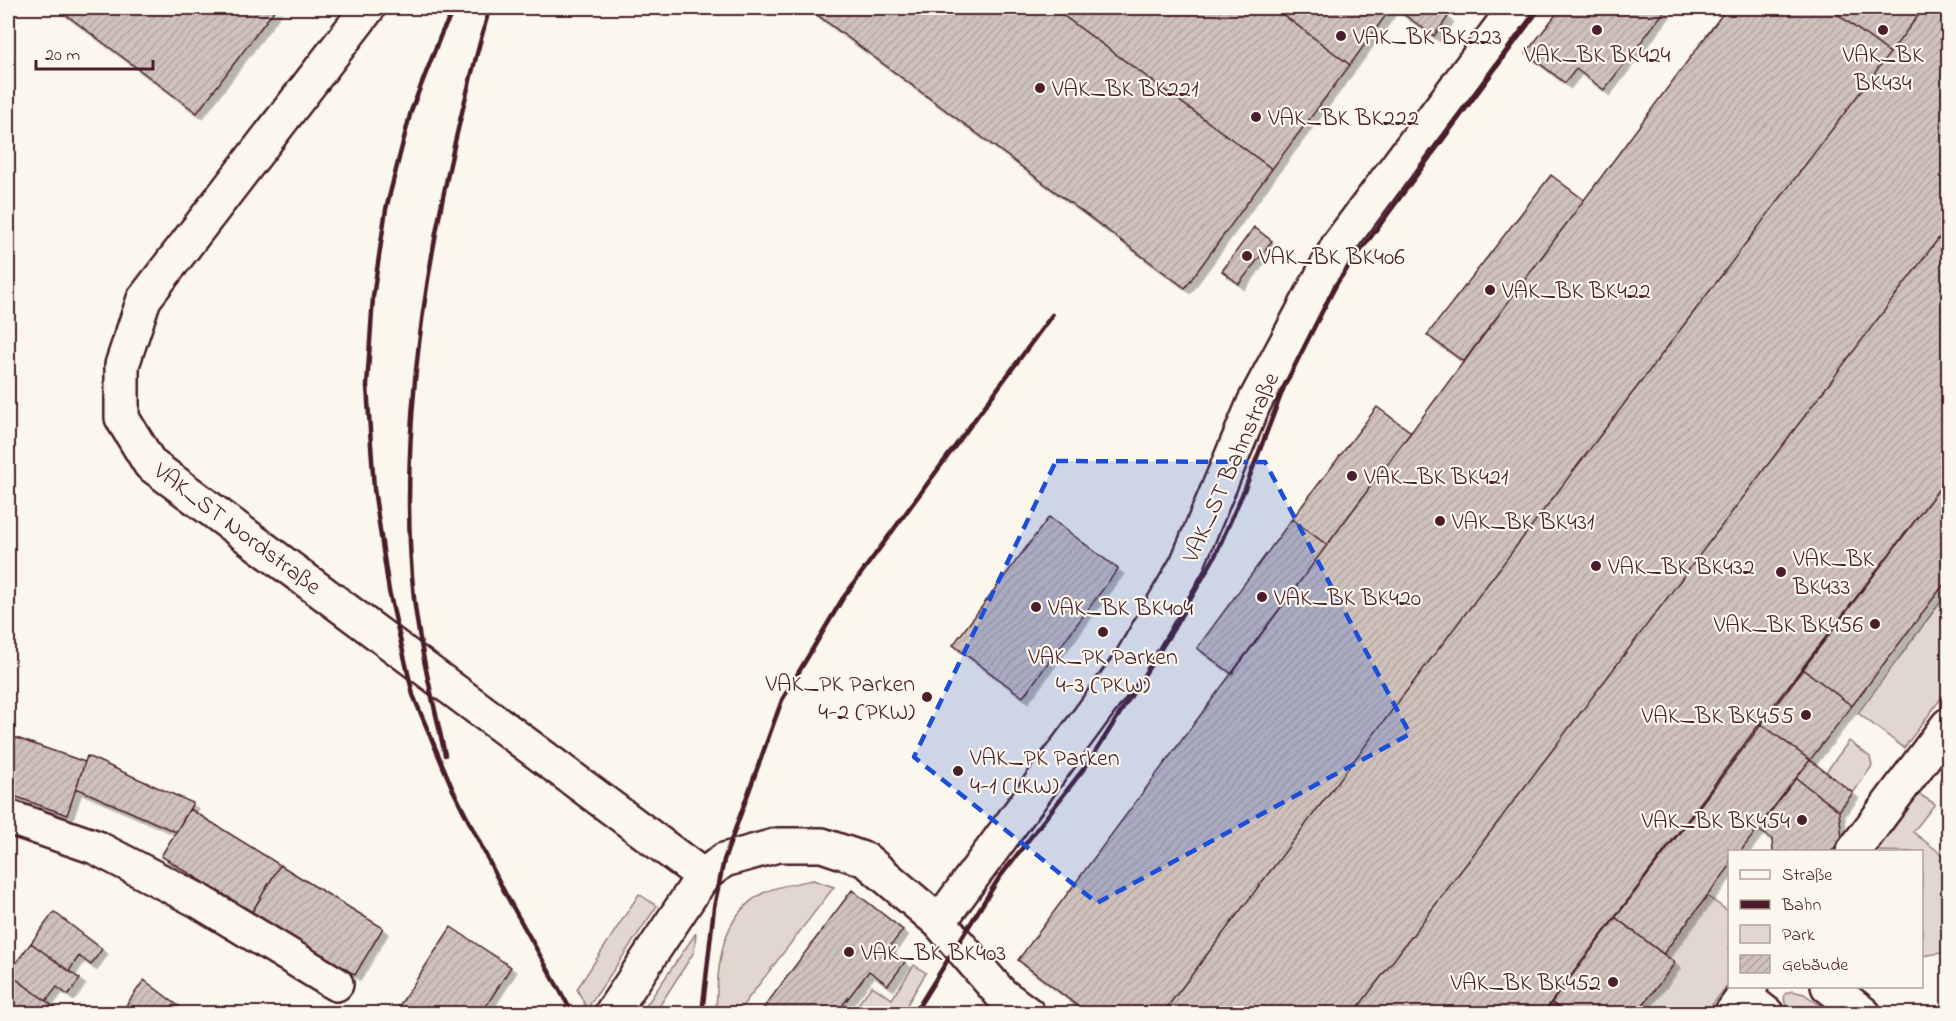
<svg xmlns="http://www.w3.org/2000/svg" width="1956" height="1021" font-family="'Indie Flower',sans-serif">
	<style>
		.green { fill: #e2d7d0; stroke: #967b7e; stroke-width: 1.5 }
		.building { fill: url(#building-hatch); stroke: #4a1f2b; stroke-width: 1.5; filter: url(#shadow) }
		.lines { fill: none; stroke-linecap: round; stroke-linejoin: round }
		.minor-casing { stroke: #4a1f2b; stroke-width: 38 }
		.minor { stroke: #fbf7ec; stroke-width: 33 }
		.rail { stroke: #4a1f2b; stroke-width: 4.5 }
		.marked { fill: #1d4ed8; fill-opacity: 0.2; stroke: #1d4ed8; stroke-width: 4.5; stroke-dasharray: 12 8; stroke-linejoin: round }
		.poi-dot { fill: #4a1f2b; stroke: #fbf7ec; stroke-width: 2 }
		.labels { text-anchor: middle; stroke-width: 4.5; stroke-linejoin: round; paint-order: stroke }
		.poi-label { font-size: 24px; fill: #4a1f2b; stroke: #fbf7ec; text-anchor: start }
		.street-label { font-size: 24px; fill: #4a1f2b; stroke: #fbf7ec }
	</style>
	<defs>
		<pattern id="building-hatch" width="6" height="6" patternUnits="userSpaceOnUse" patternTransform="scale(1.5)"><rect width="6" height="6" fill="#cfc2bc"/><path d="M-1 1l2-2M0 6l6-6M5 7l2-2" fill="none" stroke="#b3a6a2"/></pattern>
		<filter id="shadow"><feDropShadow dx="5.5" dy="5.5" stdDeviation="0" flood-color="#0004"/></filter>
	</defs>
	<rect width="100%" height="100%" fill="#fbf7ec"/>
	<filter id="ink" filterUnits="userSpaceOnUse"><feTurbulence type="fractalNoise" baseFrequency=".0167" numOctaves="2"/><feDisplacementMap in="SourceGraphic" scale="12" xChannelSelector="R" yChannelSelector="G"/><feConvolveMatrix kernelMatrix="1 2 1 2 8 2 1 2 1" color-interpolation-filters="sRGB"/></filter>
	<g filter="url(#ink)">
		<!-- green -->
		<path class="green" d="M 1948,592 L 1948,689 L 1904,748 L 1858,713 Z
			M 1849,741 L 1870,757 L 1872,766 L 1853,793 L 1826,772 Z
			M 1919,794 L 1935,804 L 1913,832 L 1948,859 L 1948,952 L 1922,956 L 1922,852 L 1876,851 Z
			M 813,880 L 834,887 L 737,1013 L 716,1013 C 718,969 718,917 763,893 C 777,886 797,883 813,880 Z
			M 639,894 L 657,906 L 587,1009 L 577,989 Z
			M 1707,896 L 1729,912 L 1729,983 L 1706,1013 L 1636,1014 L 1675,963 L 1663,954 Z
			M 696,933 L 694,952 L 655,1013 L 641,1013 Z
			M 914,965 L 926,973 L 902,1013 L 851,1013 L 872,986 L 892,999 Z
			M 1792,991 L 1804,994 L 1831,1013 L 1793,1013 C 1786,1008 1783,1003 1785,994 Z"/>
		<!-- building -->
		<path class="building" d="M 57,8 L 276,8 L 197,113 Z
			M 808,8 L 1053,8 L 1272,169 L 1185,288 Z
			M 1053,8 L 1274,8 L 1350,65 L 1272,169 Z
			M 1274,8 L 1391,8 L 1350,65 Z
			M 1395,8 L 1436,8 L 1448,17 L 1434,36 Z
			M 1561,8 L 1667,8 L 1604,90 L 1576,69 L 1565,83 L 1526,53 Z
			M 1727,8 L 1829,8 L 1890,53 L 1162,1014 L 1088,1014 L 1018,960 Z
			M 1829,8 L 1924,8 L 1890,53 Z
			M 1924,8 L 1948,8 L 1948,226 L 1353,1014 L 1162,1014 Z
			M 1551,175 L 1584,200 L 1464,362 L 1427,335 Z
			M 1948,226 L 1948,477 L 1543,1014 L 1353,1014 Z
			M 1254,227 L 1272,241 L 1239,284 L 1222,271 Z
			M 1377,407 L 1411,432 L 1327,545 L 1292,519 Z
			M 1948,477 L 1948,579 L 1852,706 L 1802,668 Z
			M 1049,517 L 1118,569 L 1023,697 L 953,645 Z
			M 1292,519 L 1327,545 L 1232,674 L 1197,648 Z
			M 1802,668 L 1852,706 L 1810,760 L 1760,723 Z
			M 1760,723 L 1810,760 L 1740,852 L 1730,852 L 1730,866 L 1663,954 L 1615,917 Z
			M 8,735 L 85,762 L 67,815 L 8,794 Z
			M 87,756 L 193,803 L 176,832 L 76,788 Z
			M 1810,760 L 1853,793 L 1839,811 L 1796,778 Z
			M 1796,778 L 1839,811 L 1842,838 L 1831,852 L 1773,852 L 1772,839 L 1757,829 Z
			M 190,809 L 280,865 L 252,912 L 161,856 Z
			M 280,865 L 383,928 L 355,975 L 252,912 Z
			M 852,890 L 903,930 L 888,949 L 905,962 L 888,985 L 869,971 L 836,1014 L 759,1014 Z
			M 54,912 L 102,949 L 91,965 L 79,956 L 69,971 L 31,943 Z
			M 1615,917 L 1675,963 L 1636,1014 L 1567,1014 L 1551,1002 Z
			M 451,927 L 511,967 L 481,1014 L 394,1014 Z
			M 31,943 L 80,979 L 68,995 L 57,987 L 46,1001 L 8,973 Z
			M 8,973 L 57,1009 L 54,1014 L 8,1014 Z
			M 144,980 L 189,1014 L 125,1014 L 122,1011 Z
			M 1551,1002 L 1567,1014 L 1543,1014 Z"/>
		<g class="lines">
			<!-- minor casing -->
			<g class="minor-casing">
				<path id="minor" d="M 368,8 L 144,299 L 122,365 L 122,418 L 150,464 L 703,876
					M 8,817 L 95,847 L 199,901 L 336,984
					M 1853,852 L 1948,725
					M 939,922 L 1129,664 L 1187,564 L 1254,403 L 1339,244 L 1515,8
					M 1828,986 L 1864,1014
					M 1744,996 L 1767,1014
					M 611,1014 L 703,876 L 724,860 L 778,845 L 822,845 L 866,860 L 939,922 L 1001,994 L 1028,1014
					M 1731,1014 L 1751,986"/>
			</g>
			<!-- minor -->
			<use href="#minor" class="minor"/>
			<!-- rail -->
			<path class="rail" d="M 455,8 L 442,32 L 411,111 L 386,209 L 373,297 L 367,386 L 374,489 L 389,591 L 413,695 L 453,790 L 505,893 L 573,1014
				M 445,755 C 434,704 420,651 414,598 C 394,408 437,193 489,10
				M 702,1014 L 714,907 L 724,860 L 782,700 L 843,598 L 1052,315
				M 914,1014 L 999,878 L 1089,762 L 1174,628 L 1214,558 L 1246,486 L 1284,387 L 1336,284 L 1540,8"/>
		</g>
	</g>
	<!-- marked area -->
	<path class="marked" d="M 1056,461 L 1265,462 L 1410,734 L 1097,903 L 914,757 Z"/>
	<!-- markers -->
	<g class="poi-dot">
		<circle cx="1597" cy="30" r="6"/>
		<circle cx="1883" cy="30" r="6"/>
		<circle cx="1341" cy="36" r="6"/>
		<circle cx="1040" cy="88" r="6"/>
		<circle cx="1256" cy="117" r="6"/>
		<circle cx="1247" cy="256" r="6"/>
		<circle cx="1490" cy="290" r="6"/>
		<circle cx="1352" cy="476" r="6"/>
		<circle cx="1440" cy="521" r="6"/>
		<circle cx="1596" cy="566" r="6"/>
		<circle cx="1781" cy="572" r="6"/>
		<circle cx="1262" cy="597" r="6"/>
		<circle cx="1036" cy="607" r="6"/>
		<circle cx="1875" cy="624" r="6"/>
		<circle cx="1103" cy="632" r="6"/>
		<circle cx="927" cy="697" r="6"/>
		<circle cx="1806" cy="715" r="6"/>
		<circle cx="958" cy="771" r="6"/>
		<circle cx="1802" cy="820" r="6"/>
		<circle cx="849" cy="952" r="6"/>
		<circle cx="1613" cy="982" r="6"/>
	</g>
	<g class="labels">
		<!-- poi labels -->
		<g class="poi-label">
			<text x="1353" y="44">VAK_BK BK223</text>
			<text x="1597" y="62" text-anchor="middle">VAK_BK BK424</text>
			<text x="1883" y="62" text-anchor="middle">VAK_BK<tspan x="1883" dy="28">BK434</tspan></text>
			<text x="1052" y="96">VAK_BK BK221</text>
			<text x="1268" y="125">VAK_BK BK222</text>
			<text x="1259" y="264">VAK_BK BK406</text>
			<text x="1502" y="298">VAK_BK BK422</text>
			<text x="1364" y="484">VAK_BK BK421</text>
			<text x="1452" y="529">VAK_BK BK431</text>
			<text x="1793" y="566">VAK_BK<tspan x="1793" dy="28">BK433</tspan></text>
			<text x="1608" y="574">VAK_BK BK432</text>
			<text x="1274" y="605">VAK_BK BK420</text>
			<text x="1048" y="615">VAK_BK BK404</text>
			<text x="1863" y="632" text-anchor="end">VAK_BK BK456</text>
			<text x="1103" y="664" text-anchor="middle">VAK_PK Parken<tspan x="1103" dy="28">4-3 (PKW)</tspan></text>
			<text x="915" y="691" text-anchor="end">VAK_PK Parken<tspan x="915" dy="28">4-2 (PKW)</tspan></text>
			<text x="1794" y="723" text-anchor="end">VAK_BK BK455</text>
			<text x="970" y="765">VAK_PK Parken<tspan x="970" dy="28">4-1 (LKW)</tspan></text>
			<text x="1790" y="828" text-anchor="end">VAK_BK BK454</text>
			<text x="861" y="960">VAK_BK BK403</text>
			<text x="1601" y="990" text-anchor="end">VAK_BK BK452</text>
		</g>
		<!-- street labels -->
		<g class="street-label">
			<text transform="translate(1230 467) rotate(-66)" y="8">VAK_ST Bahnstraße</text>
			<text transform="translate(238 528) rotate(37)" y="8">VAK_ST Nordstraße</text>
		</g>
	</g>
	<!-- margin -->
	<rect width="1956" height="1021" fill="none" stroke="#fbf7ec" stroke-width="30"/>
	<rect x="15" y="15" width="1926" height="991" fill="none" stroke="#4a1f2b" stroke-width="2" filter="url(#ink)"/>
	<!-- legend -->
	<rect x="1728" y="850" width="195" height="138" fill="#fbf7ec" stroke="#b4a19f" stroke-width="1.5"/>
	<rect x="1740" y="870" width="30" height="9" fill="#fbf7ec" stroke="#b4a19f" stroke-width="1.5"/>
	<text x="1782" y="880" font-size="18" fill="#4a1f2b">Straße</text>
	<rect x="1740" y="900" width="30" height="9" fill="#4a1f2b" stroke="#b4a19f" stroke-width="1.5"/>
	<text x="1782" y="910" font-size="18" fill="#4a1f2b">Bahn</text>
	<rect x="1740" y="925" width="30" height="18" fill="#e2d7d0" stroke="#b4a19f" stroke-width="1.5"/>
	<text x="1782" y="940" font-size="18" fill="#4a1f2b">Park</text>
	<rect x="1740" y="955" width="30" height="18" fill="url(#building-hatch)" stroke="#b4a19f" stroke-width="1.5"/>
	<text x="1782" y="970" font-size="18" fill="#4a1f2b">Gebäude</text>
	<!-- scale -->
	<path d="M36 60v9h117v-9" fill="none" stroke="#4a1f2b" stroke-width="3"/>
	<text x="45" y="60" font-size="18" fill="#4a1f2b" stroke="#fbf7ec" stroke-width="4.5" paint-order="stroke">20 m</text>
</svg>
